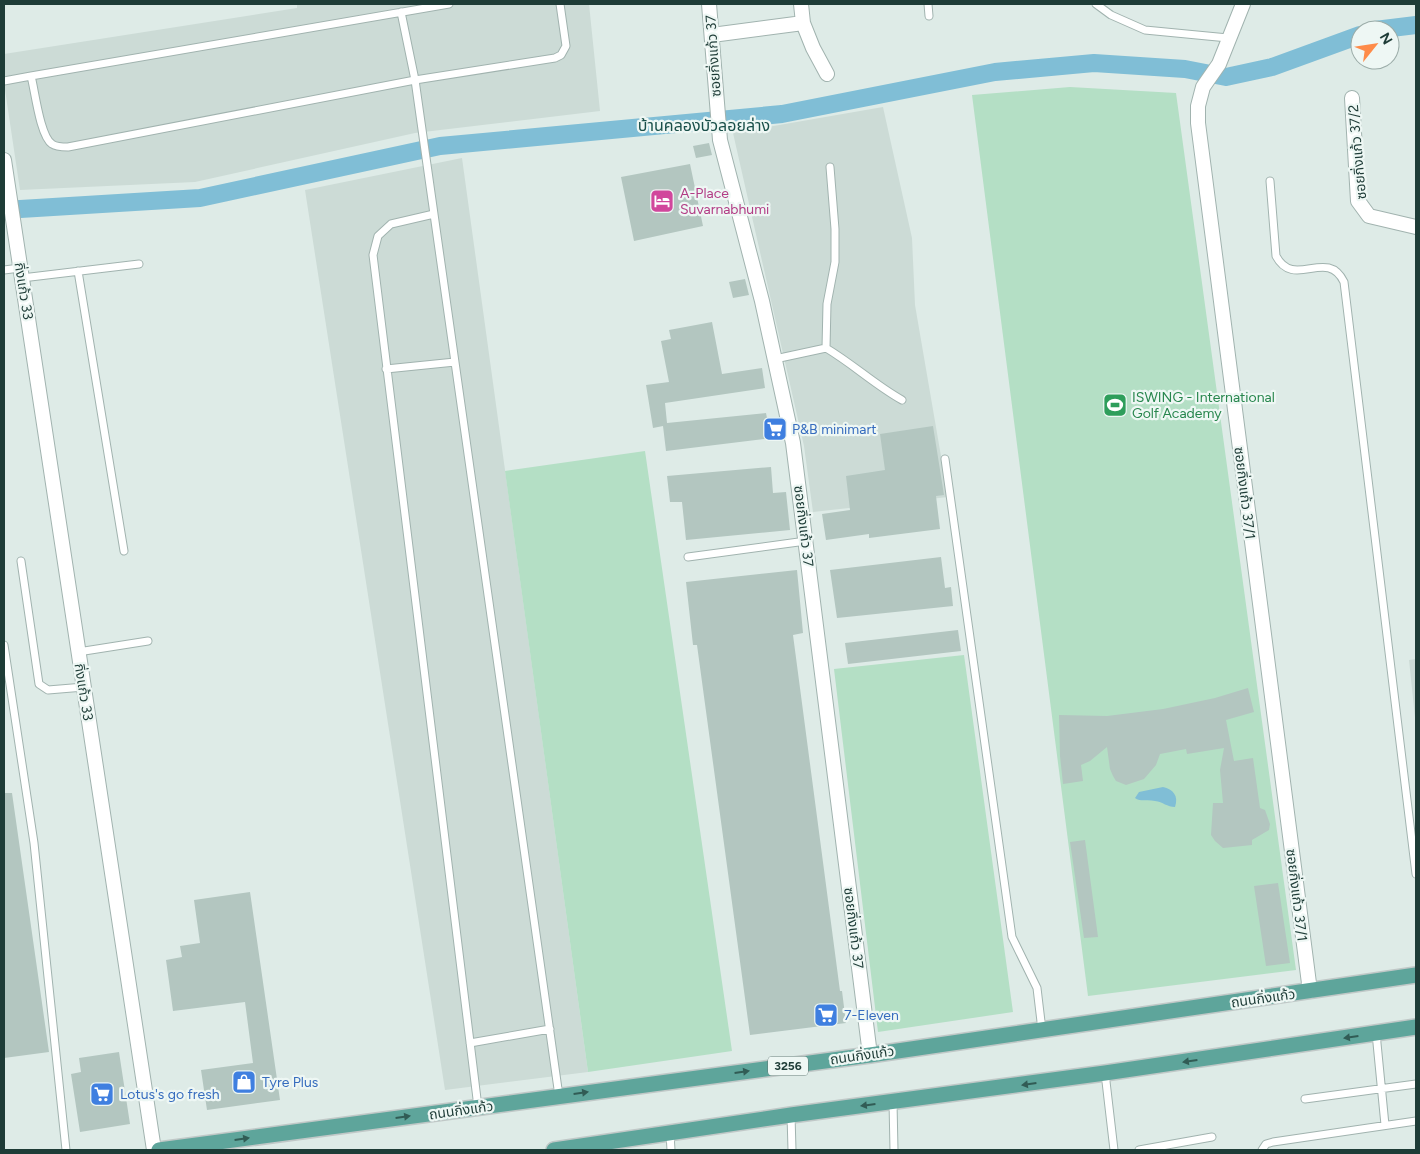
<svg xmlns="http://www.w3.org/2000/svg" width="1420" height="1154" font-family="Figtree,'Noto Sans Thai',sans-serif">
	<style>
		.built { fill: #ccdbd6 }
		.green { fill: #b4dfc5 }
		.water { fill: #80bed6 }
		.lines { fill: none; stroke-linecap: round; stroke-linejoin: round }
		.canal { stroke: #80bed6; stroke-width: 18 }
		.building { fill: #b3c6c0 }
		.service-casing { stroke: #a1b3af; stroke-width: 9 }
		.minor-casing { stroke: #a1b3af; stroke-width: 16 }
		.primary-casing { stroke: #c0c8c7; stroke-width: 18 }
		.service { stroke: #fff; stroke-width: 7 }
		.minor { stroke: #fff; stroke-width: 14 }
		.primary { stroke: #5ea59b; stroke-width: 15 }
		.oneway { fill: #315c55 }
		.labels { text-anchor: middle; stroke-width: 4.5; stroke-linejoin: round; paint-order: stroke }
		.shield { fill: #eef7f4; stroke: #5c7470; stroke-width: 1 }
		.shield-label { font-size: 12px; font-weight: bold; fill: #1e3c37 }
		.street-label { font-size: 14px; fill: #1e3c37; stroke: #eef7f4 }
		.hotel-label { font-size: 14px; fill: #b23c85; stroke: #eef7f4; text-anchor: start }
		.leisure-label { font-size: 14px; fill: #27864d; stroke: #eef7f4; text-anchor: start }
		.shop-label { font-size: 14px; fill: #366cbe; stroke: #eef7f4; text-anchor: start }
		.quarter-label { font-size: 16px; fill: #194f49; stroke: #eef7f4 }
	</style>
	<rect width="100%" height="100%" fill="#deebe7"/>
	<!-- built -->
	<path class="built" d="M 297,4 L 589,4 L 600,111 L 415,133 L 195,182 L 20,190 L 4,83 L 4,54 L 297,8 Z
		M 883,107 L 912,238 L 915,305 L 948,497 L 813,512 L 804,446 L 733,133 Z
		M 462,158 L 588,1072 L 445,1090 L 305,190 Z
		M 1416,659 L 1416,727 L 1409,660 Z"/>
	<!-- green -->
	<path class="green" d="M 1070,87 L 1176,93 L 1296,970 L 1088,996 L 972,95 Z
		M 645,451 L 732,1051 L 588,1072 L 505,471 Z
		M 964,655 L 1013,1012 L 878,1032 L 834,669 Z"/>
	<!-- water -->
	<path class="water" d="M 1163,787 C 1173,789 1179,796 1175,807 C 1167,807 1163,802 1155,801 C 1148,799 1140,802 1135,798 L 1139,792 Z"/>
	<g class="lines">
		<!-- canal -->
		<path class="canal" d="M 1375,30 L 1416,25
			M 4,210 L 200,198 L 440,146 L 782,114 L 995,72 L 1094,63 L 1185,69 L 1226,77 L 1272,67 L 1360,35"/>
	</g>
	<!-- building -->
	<path class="building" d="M 709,143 L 712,155 L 696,158 L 693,146 Z
		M 690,164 L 703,226 L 634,241 L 621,177 Z
		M 745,279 L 749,295 L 733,298 L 729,282 Z
		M 712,322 L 722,374 L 762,368 L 765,388 L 665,403 L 667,423 L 766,413 L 768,423 L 778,422 L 781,437 L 666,451 L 663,426 L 653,428 L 646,385 L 669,382 L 661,341 L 671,339 L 669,330 Z
		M 933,426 L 944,495 L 936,496 L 940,529 L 869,538 L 869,534 L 826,540 L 822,514 L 850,510 L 846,476 L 885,470 L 880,434 Z
		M 771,467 L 773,493 L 786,492 L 790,530 L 686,540 L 682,502 L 670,502 L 667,476 Z
		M 941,557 L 945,588 L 951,587 L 953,606 L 837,618 L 830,570 Z
		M 797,570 L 803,633 L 793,635 L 840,991 L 842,991 L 846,1023 L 750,1035 L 697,645 L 693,645 L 686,582 Z
		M 958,630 L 961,651 L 848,664 L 845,643 Z
		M 1248,688 L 1254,712 L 1226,720 L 1234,761 L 1253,758 L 1260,808 L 1265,810 L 1270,824 L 1269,830 L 1252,840 L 1252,845 L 1223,848 L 1215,841 L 1211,835 L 1213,803 L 1223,803 L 1220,770 L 1224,748 L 1187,754 L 1186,749 L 1160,754 L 1156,765 L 1144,779 L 1126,785 L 1116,781 L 1113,776 L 1110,769 L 1107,747 L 1090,761 L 1081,765 L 1083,781 L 1063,784 L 1060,756 L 1059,715 L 1107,716 L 1163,709 L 1215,698 Z
		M 4,793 L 12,793 L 49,1052 L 4,1058 Z
		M 1085,840 L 1098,937 L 1084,938 L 1070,842 Z
		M 1278,883 L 1290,963 L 1266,966 L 1254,886 Z
		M 250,892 L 280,1100 L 207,1110 L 201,1070 L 253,1063 L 245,1002 L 173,1011 L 166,960 L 182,957 L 180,946 L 200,943 L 194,900 Z
		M 119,1052 L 130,1124 L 80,1132 L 71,1074 L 81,1072 L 79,1058 Z"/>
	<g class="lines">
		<!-- service casing -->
		<g class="service-casing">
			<path id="service" d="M 449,4 L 31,76 C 35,91 40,136 52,144 C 56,147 63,147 68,147 L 415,80 L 555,58 L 561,55 L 566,46 L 560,4
				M 928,4 L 929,16
				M 1096,4 L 1111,15 L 1145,30 L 1228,38
				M 401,12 L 415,80 L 559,1096
				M 4,81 L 31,76
				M 1270,181 L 1276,256 C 1294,290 1327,247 1344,282 L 1416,874
				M 434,214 L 391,224 L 378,236 L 373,255 L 478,1107
				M 4,270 L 20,268
				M 78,271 L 124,551
				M 22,278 L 139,264
				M 826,348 L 827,304 L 835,262 L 835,229 L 830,167
				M 775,359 L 826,348 C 853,364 875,385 902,400
				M 386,369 L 455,362
				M 945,459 L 1012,937 L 1037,988 L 1042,1030
				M 688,557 L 806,541
				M 21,561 L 39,684 L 48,690 L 84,687
				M 4,645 L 34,843 L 66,1150
				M 78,652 L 148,641
				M 1376,1033 L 1385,1125
				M 470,1043 L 550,1029
				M 1105,1073 L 1114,1150
				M 1305,1099 L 1416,1084
				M 893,1102 L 894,1150
				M 791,1115 L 792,1150
				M 670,1134 L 671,1150
				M 1139,1150 L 1212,1137
				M 1262,1150 L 1266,1144 L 1273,1142 L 1416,1121"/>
		</g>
		<!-- minor casing -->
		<g class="minor-casing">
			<path id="minor" d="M 709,4 L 720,140 L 762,301 L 793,443 L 870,1055
				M 801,4 L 803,23 L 813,48 L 827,74
				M 1243,4 L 1219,64 L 1203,87 L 1198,106 L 1198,123 L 1310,991
				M 712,35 L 803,23
				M 1352,98 L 1358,201 L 1369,216 L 1416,227
				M 4,160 L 154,1150"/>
		</g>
		<!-- primary casing -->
		<g class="primary-casing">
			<path id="primary" d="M 159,1150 L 870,1055 L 1416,975
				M 554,1150 L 791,1115 L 1105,1073 L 1416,1027"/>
		</g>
		<!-- service -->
		<use href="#service" class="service"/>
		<!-- minor -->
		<use href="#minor" class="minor"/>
		<!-- primary -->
		<use href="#primary" class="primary"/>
	</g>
	<!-- one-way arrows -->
	<defs><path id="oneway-solid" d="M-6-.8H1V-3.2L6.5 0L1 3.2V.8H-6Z" transform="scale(1.25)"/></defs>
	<g class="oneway">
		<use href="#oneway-solid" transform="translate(1351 1037) rotate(172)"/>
		<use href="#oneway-solid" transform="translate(1190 1061) rotate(172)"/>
		<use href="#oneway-solid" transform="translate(742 1072) rotate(-8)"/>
		<use href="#oneway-solid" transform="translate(1029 1084) rotate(172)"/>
		<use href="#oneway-solid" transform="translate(581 1093) rotate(-8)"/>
		<use href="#oneway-solid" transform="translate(868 1105) rotate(173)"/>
		<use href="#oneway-solid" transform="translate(403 1117) rotate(-8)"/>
		<use href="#oneway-solid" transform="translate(242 1139) rotate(-8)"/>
	</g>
	<!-- icons -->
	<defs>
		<g id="hotel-square" transform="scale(1.25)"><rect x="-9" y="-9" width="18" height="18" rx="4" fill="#d1479c" stroke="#eef7f4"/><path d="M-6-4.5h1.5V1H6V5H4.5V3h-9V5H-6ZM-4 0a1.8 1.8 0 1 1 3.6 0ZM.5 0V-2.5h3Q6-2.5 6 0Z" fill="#fff"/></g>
		<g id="stadium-square" transform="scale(1.25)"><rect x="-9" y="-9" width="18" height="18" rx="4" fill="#2e9e5b" stroke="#eef7f4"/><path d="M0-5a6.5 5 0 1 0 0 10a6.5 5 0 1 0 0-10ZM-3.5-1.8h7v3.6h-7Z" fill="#fff"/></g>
		<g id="supermarket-square" transform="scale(1.25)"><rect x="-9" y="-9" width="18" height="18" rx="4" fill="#3f7fe0" stroke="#eef7f4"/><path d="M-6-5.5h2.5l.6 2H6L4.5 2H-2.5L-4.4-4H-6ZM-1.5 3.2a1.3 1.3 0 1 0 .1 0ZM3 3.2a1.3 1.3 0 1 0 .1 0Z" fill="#fff"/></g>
		<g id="shop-square" transform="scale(1.25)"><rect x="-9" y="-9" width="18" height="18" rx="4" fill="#3f7fe0" stroke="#eef7f4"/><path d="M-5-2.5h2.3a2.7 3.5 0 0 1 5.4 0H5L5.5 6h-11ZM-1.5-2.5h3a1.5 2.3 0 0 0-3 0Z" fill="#fff"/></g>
	</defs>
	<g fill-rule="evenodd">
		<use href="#hotel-square" x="662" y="201"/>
		<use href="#stadium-square" x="1115" y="405"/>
		<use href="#supermarket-square" x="775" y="429"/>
		<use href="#supermarket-square" x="826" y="1015"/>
		<use href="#shop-square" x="244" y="1082"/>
		<use href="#supermarket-square" x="102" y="1094"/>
	</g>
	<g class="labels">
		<!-- shield labels -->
		<rect class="shield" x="768" y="1056.5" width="40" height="19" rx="4"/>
		<g class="shield-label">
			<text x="788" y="1070">3256</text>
		</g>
		<!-- street labels -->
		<g class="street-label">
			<text transform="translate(713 56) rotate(-94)" y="5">ซอยกิ่งแก้ว 37</text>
			<text transform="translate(1357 152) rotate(-95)" y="5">ซอยกิ่งแก้ว 37/2</text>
			<text transform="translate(24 291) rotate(81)" y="5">กิ่งแก้ว 33</text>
			<text transform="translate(1245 493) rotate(83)" y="5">ซอยกิ่งแก้ว 37/1</text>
			<text transform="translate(804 526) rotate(83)" y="5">ซอยกิ่งแก้ว 37</text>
			<text transform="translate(84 692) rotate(81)" y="5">กิ่งแก้ว 33</text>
			<text transform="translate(1297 895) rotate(83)" y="5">ซอยกิ่งแก้ว 37/1</text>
			<text transform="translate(854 928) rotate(83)" y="5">ซอยกิ่งแก้ว 37</text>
			<text transform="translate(1263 998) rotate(-8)" y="5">ถนนกิ่งแก้ว</text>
			<text transform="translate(862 1055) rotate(-8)" y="5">ถนนกิ่งแก้ว</text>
			<text transform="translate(461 1110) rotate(-8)" y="5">ถนนกิ่งแก้ว</text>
		</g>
		<!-- hotel labels -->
		<g class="hotel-label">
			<text x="680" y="198">A-Place<tspan x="680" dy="16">Suvarnabhumi</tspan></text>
		</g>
		<!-- leisure labels -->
		<g class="leisure-label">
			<text x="1132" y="402">ISWING - International<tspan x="1132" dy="16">Golf Academy</tspan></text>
		</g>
		<!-- shop labels -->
		<g class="shop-label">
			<text x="792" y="434">P&amp;B minimart</text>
			<text x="844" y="1020">7-Eleven</text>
			<text x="262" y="1087">Tyre Plus</text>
			<text x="120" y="1099">Lotus's go fresh</text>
		</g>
		<!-- quarter labels -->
		<g class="quarter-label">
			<text x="704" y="131">บ้านคลองบัวลอยล่าง</text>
		</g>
	</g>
	<!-- border -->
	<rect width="1420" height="1154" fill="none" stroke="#1e3c37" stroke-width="10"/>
	<!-- north arrow -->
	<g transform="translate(1375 45) rotate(60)"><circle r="24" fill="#eef7f4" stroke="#9baca8"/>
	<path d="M0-4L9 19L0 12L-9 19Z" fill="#fe8b49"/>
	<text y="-8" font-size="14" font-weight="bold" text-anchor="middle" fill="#1e3c37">N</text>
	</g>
</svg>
